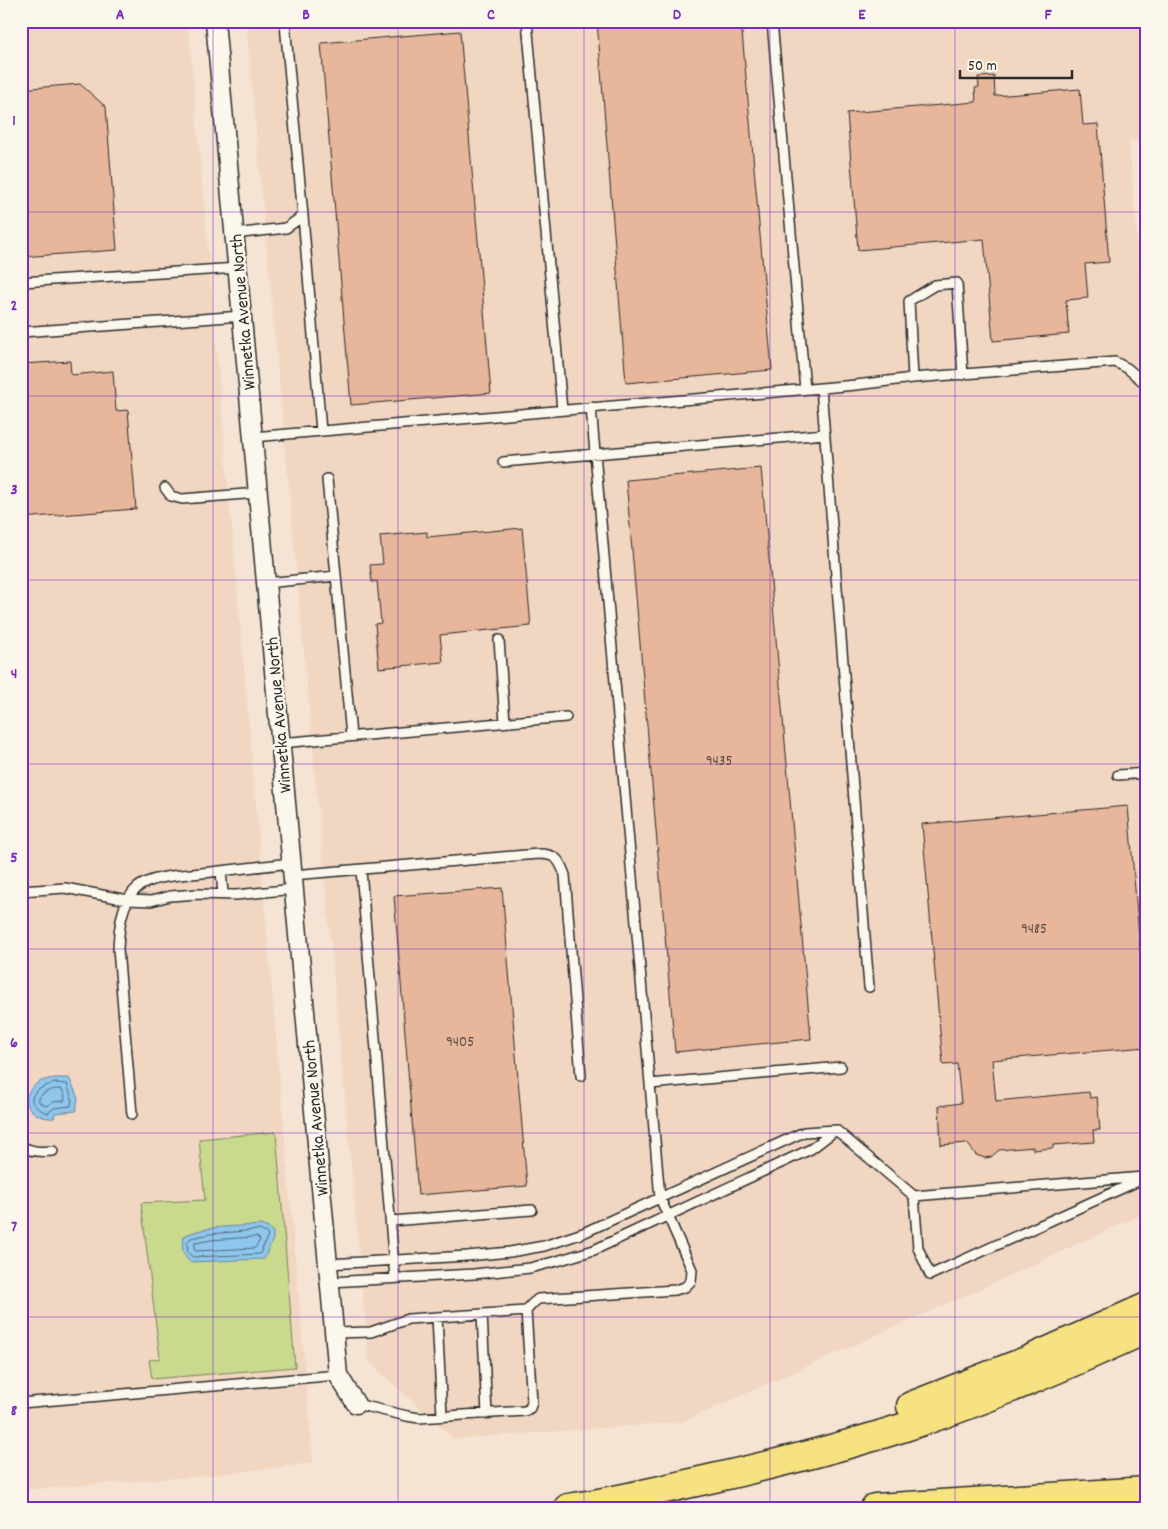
<svg xmlns="http://www.w3.org/2000/svg" width="1168" height="1529" font-family="Dekko,sans-serif">
	<style>
		.built { fill: #f1d6c2 }
		.green { fill: #c9da8e; stroke: #7a825c }
		.water { fill: #8ec6ec; stroke: #66889f }
		.lines { fill: none; stroke-linecap: round; stroke-linejoin: round }
		.shore { stroke: #536978; stroke-width: 1 }
		.building { fill: #e8b69a; stroke: #2b2b2b }
		.service-casing { stroke: #2b2b2b; stroke-width: 12 }
		.minor-casing { stroke: #2b2b2b; stroke-width: 21 }
		.motorway-casing { stroke: #2b2b2b; stroke-width: 31 }
		.service { stroke: #fbf7ec; stroke-width: 9 }
		.minor { stroke: #fbf7ec; stroke-width: 18 }
		.motorway { stroke: #f7e281; stroke-width: 28 }
		.grid { fill: none; stroke: #7b2cbf; stroke-width: 1; stroke-opacity: 0.55 }
		.labels { text-anchor: middle; stroke-width: 5; stroke-linejoin: round; paint-order: stroke }
		.number-label { font-size: 15px; fill: #5a4e47 }
		.street-label { font-size: 18px; fill: #2b2b2b; stroke: #fbf7ec }
		.neatline { fill: none; stroke: #7b2cbf; stroke-width: 2 }
		.grid-label { font-size: 16px; text-anchor: middle; font-weight: bold; fill: #7b2cbf }
	</style>
	<rect width="100%" height="100%" fill="#f5e4d3"/>
	<filter id="ink" filterUnits="userSpaceOnUse"><feTurbulence type="fractalNoise" baseFrequency=".02" numOctaves="2"/><feDisplacementMap in="SourceGraphic" scale="10" xChannelSelector="R" yChannelSelector="G"/><feConvolveMatrix kernelMatrix="1 2 1 2 8 2 1 2 1" color-interpolation-filters="sRGB"/></filter>
	<g filter="url(#ink)">
		<!-- built -->
		<path class="built" d="M 21,21 L 188,21 L 313,1463 L 203,1476 L 21,1490 Z
			M 246,21 L 1147,21 L 1147,139 L 1129,141 L 1147,361 L 1147,1212 L 980,1289 L 682,1422 L 454,1439 L 369,1362 Z"/>
		<!-- green -->
		<path class="green" d="M 276,1132 L 295,1367 L 152,1379 L 149,1360 L 160,1358 L 141,1203 L 205,1200 L 199,1139 Z"/>
		<!-- water -->
		<path class="water" d="M 55,1078 L 69,1078 L 73,1086 L 78,1099 L 76,1111 L 55,1113 L 54,1118 C 33,1120 15,1100 36,1084 C 41,1080 49,1079 55,1078 Z
			M 260,1225 L 269,1228 L 273,1232 L 273,1239 L 264,1259 L 190,1262 C 182,1254 181,1248 184,1236 C 206,1225 236,1227 260,1225 Z"/>
		<g class="lines">
			<!-- shore -->
			<path class="shore" d="M 56,1083 L 67,1084 L 72,1099 L 71,1106 L 54,1108 L 48,1113 C 19,1103 34,1087 56,1083 Z
				M 61,1089 C 64,1091 66,1098 64,1101 L 53,1102 L 46,1106 L 39,1102 L 39,1098 C 44,1091 52,1089 61,1089 Z
				M 259,1230 L 266,1233 L 268,1235 L 260,1254 L 193,1257 L 188,1253 L 187,1242 L 191,1238 L 210,1234 Z
				M 257,1237 L 260,1240 L 255,1248 L 196,1251 L 194,1249 L 195,1243 L 211,1240 Z"/>
		</g>
		<!-- building -->
		<path class="building" d="M 597,21 L 741,21 L 772,370 L 626,383 Z
			M 460,31 L 491,393 L 351,405 L 321,43 Z
			M 994,76 L 995,96 L 1080,89 L 1083,125 L 1098,124 L 1109,262 L 1085,264 L 1088,298 L 1066,300 L 1069,334 L 993,341 L 984,239 L 858,250 L 847,113 L 976,102 L 975,88 L 979,87 L 978,77 Z
			M 80,84 L 106,107 L 117,250 L 21,257 L 21,89 Z
			M 70,361 L 71,375 L 113,371 L 116,411 L 128,410 L 136,509 L 21,518 L 21,364 Z
			M 761,468 L 811,1039 L 675,1052 L 626,480 Z
			M 522,528 L 531,626 L 440,635 L 443,662 L 379,668 L 375,624 L 381,623 L 377,581 L 372,582 L 370,565 L 383,564 L 380,536 L 427,532 L 427,537 Z
			M 1128,806 L 1147,1031 L 1147,1047 L 992,1060 L 996,1101 L 1089,1092 L 1090,1098 L 1097,1097 L 1100,1130 L 1093,1130 L 1094,1142 L 1053,1145 L 1053,1148 L 1033,1150 L 1033,1147 L 999,1150 L 991,1157 L 985,1158 L 976,1155 L 967,1143 L 941,1145 L 939,1106 L 961,1103 L 957,1064 L 943,1065 L 922,824 Z
			M 502,888 L 527,1186 L 418,1195 L 394,896 Z"/>
		<g class="lines">
			<!-- service casing -->
			<g class="service-casing">
				<path id="service" d="M 527,21 L 562,410
					M 772,21 L 805,389
					M 303,216 L 321,431
					M 234,234 L 286,228 L 303,216 L 285,24 L 288,21
					M 21,282 L 238,268
					M 21,332 L 242,316
					M 913,378 L 909,301 L 935,285 L 957,283 L 963,375
					M 821,388 L 869,987
					M 253,437 L 856,385 L 913,378 L 1115,362 L 1127,368 L 1147,385
					M 503,462 L 825,434
					M 327,479 L 351,736
					M 165,488 L 171,496 L 182,499 L 258,493
					M 266,583 L 336,576
					M 499,640 L 505,722
					M 281,743 L 566,717
					M 1118,775 L 1147,773
					M 361,870 L 395,1278
					M 221,871 L 223,894
					M 293,875 L 538,854 C 556,854 559,859 565,875 L 581,1076
					M 21,891 L 65,888 L 128,900 L 151,901 L 170,896 L 198,894 L 236,895 L 294,889
					M 650,1084 L 841,1067
					M 132,1114 L 118,949 C 119,929 121,902 137,888 C 154,874 190,875 211,872 C 238,869 265,866 291,863
					M 836,1130 L 914,1196 L 918,1248 L 930,1275 L 1147,1177
					M 21,1146 C 31,1152 41,1152 53,1151
					M 914,1196 L 1143,1177
					M 391,1221 L 532,1210
					M 328,1264 L 467,1256 L 510,1252 L 544,1246 L 583,1233 L 804,1132 L 836,1130 L 811,1149 L 594,1250 L 557,1261 L 530,1268 L 474,1274 L 330,1282
					M 482,1314 L 487,1414
					M 437,1317 L 442,1416
					M 334,1333 L 371,1332 L 408,1319 L 526,1311 L 532,1304 L 538,1299 L 675,1290 L 685,1287 L 691,1281 L 692,1270 L 660,1198 L 591,407
					M 21,1403 L 338,1375
					M 356,1404 L 407,1416 L 419,1418 L 525,1411 L 530,1408 L 532,1402 L 526,1311"/>
			</g>
			<!-- minor casing -->
			<g class="minor-casing">
				<path id="minor" d="M 215,21 L 338,1375 L 356,1404"/>
			</g>
			<!-- motorway casing -->
			<g class="motorway-casing">
				<path id="motorway" d="M 911,1406 L 1026,1361 L 1147,1307
					M 568,1508 C 614,1502 659,1490 705,1480 C 772,1465 840,1448 905,1427 C 988,1400 1068,1365 1147,1329
					M 875,1508 L 1147,1491"/>
			</g>
			<!-- service -->
			<use href="#service" class="service"/>
			<!-- minor -->
			<use href="#minor" class="minor"/>
			<!-- motorway -->
			<use href="#motorway" class="motorway"/>
		</g>
	</g>
	<!-- grid -->
	<path class="grid" d="M 213,21 L 213,1508M 398,21 L 398,1508M 584,21 L 584,1508M 770,21 L 770,1508M 955,21 L 955,1508M 21,212 L 1147,212M 21,396 L 1147,396M 21,580 L 1147,580M 21,764 L 1147,764M 21,949 L 1147,949M 21,1133 L 1147,1133M 21,1317 L 1147,1317"/>
	<g class="labels">
		<!-- number labels -->
		<g class="number-label">
			<text x="719" y="765">9435</text>
			<text x="1034" y="933">9485</text>
			<text x="460" y="1046">9405</text>
		</g>
		<!-- street labels -->
		<g class="street-label">
			<text transform="translate(242 312) rotate(-95)" y="6">Winnetka Avenue North</text>
			<text transform="translate(278 715) rotate(-95)" y="6">Winnetka Avenue North</text>
			<text transform="translate(315 1118) rotate(-95)" y="6">Winnetka Avenue North</text>
		</g>
	</g>
	<!-- margin -->
	<rect width="1168" height="1529" fill="none" stroke="#fbf7ec" stroke-width="55"/>
	<!-- scale -->
	<path d="M960 70v8h112v-8" fill="none" stroke="#2b2b2b" stroke-width="2.5"/>
	<text x="968" y="70" font-size="15" fill="#2b2b2b" stroke="#fbf7ec" stroke-width="4" paint-order="stroke">50 m</text>
	<rect x="28" y="28" width="1112" height="1474" class="neatline"/>
	<g class="grid-label">
		<text x="120" y="19">A</text>
		<text x="306" y="19">B</text>
		<text x="491" y="19">C</text>
		<text x="677" y="19">D</text>
		<text x="862" y="19">E</text>
		<text x="1048" y="19">F</text>
		<text x="14" y="125">1</text>
		<text x="14" y="310">2</text>
		<text x="14" y="494">3</text>
		<text x="14" y="678">4</text>
		<text x="14" y="862">5</text>
		<text x="14" y="1047">6</text>
		<text x="14" y="1231">7</text>
		<text x="14" y="1415">8</text>
	</g>
</svg>
